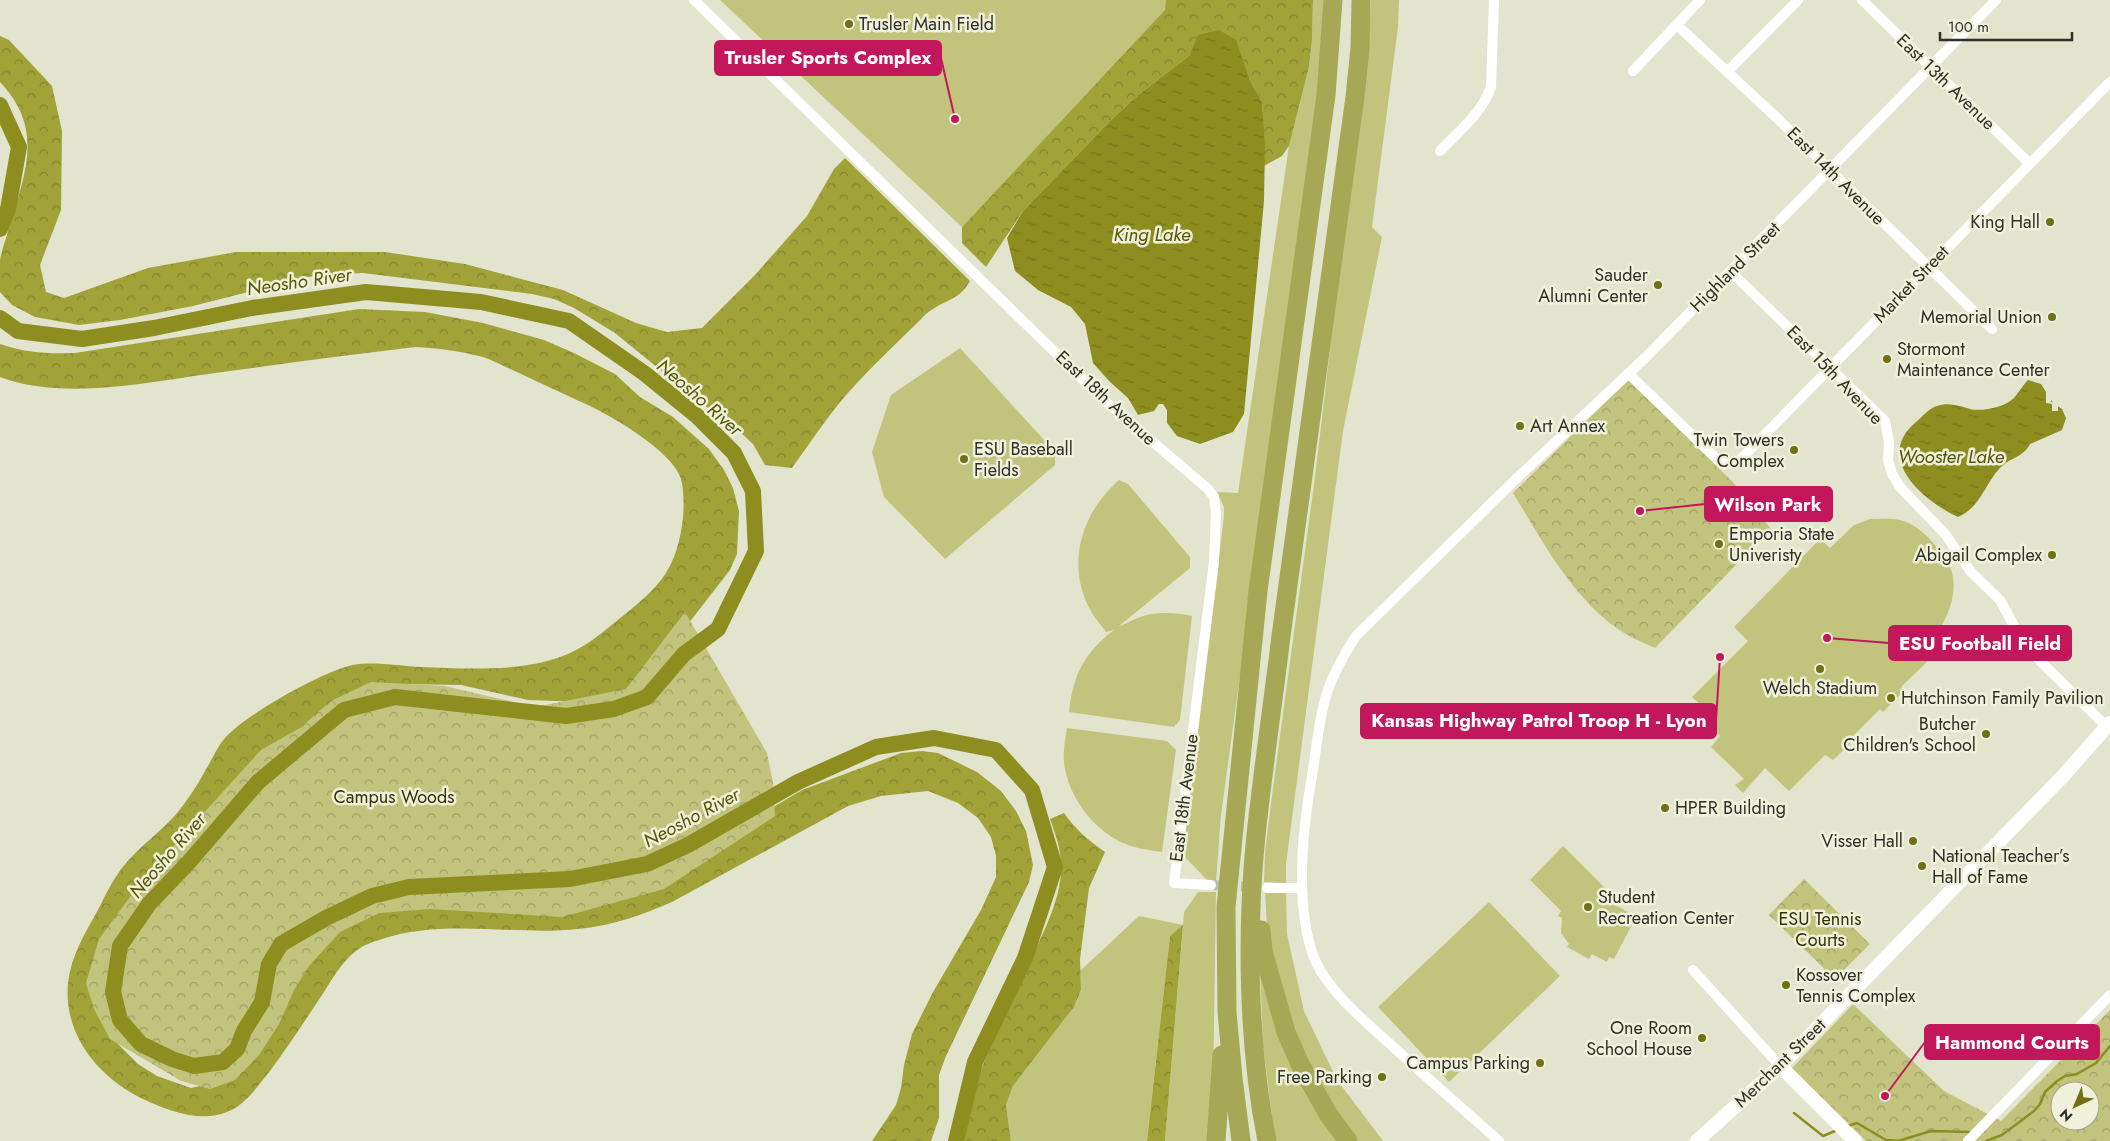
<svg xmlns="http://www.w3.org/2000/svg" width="2110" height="1141" font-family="Jost,sans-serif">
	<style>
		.grass { fill: #c2c47d }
		.forest { fill: url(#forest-crowns) }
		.park { fill: url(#park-crowns); fill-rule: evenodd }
		.water { fill: url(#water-ripples) }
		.pier { fill: #e2e4ce }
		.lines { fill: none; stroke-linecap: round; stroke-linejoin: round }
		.stream { stroke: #8d8e1f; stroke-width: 2.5 }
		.river { stroke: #8d8e1f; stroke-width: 16 }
		.street-tunnel { stroke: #bec0ad; stroke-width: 10; stroke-dasharray: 10 5; stroke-linecap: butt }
		.street { stroke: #fff; stroke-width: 10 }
		.secondary { stroke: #fff; stroke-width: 14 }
		.highway { stroke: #a6a856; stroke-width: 19 }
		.poi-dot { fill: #707116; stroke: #eff1db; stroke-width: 2 }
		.labels { text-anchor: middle; stroke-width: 5; stroke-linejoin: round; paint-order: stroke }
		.poi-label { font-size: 18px; fill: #2f2f27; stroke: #eff1db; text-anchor: start }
		.street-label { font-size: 18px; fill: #2f2f27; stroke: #eff1db }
		.park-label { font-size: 18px; fill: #323205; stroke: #eff1db }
		.water-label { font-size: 19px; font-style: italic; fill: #565604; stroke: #eff1db }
		.leader { fill: none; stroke: #c2185b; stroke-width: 2 }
		.callout-dot { fill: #c2185b; stroke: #eff1db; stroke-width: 2 }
		.callout { fill: #c2185b; stroke: #c2185b; stroke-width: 2 }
		.callout-label { font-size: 19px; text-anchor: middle; font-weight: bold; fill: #fff }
	</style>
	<defs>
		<pattern id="forest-crowns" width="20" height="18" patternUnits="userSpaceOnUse" patternTransform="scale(1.25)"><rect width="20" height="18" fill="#a1a339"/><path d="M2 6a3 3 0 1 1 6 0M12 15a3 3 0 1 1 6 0" fill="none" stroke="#848530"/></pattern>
		<pattern id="park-crowns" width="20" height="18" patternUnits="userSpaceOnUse" patternTransform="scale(1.25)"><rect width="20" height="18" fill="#c2c47d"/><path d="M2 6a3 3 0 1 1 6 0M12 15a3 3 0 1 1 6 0" fill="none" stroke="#9ea066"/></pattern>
		<pattern id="water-ripples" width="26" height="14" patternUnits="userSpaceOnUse" patternTransform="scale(1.25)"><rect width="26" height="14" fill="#8d8e1f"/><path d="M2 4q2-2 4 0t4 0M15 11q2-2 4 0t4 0" fill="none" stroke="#74741b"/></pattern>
	</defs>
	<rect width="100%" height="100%" fill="#e2e4ce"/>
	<!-- grass -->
	<path class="grass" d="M 720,0 L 1166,0 L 1166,10 L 962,227 Z
		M 1313,0 L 1326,0 L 1323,69 L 1221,815 L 1216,882 L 1209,882 L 1183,855 L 1224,516 L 1224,507 L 1217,492 L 1238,493 L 1289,146 L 1309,67 L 1312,40 Z
		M 1371,0 L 1399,0 L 1398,27 L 1372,227 L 1382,237 L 1343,431 L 1286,864 L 1286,883 L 1264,882 L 1265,852 L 1273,788 L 1315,477 L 1339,273 L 1367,62 Z
		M 960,348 L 1055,452 L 1055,465 L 945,559 L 884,497 L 872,452 L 891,395 Z
		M 1119,480 L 1128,484 L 1190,557 L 1190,568 L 1118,627 C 1123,625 1128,622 1133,620 C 1152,611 1172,612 1192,616 L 1180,720 L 1174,727 L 1069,712 C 1073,675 1084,653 1114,630 L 1106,632 C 1102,626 1096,620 1092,613 C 1065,567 1080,514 1119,480 Z
		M 1870,519 C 1879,519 1891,518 1900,520 C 1913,523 1926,534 1934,544 C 1940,551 1948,560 1951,569 C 1960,597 1944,626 1927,647 L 1935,654 L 1901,687 L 1904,691 L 1883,712 L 1880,709 L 1852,737 L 1850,744 L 1833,760 L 1825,755 L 1789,791 L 1765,768 L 1743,793 L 1735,785 L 1744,779 L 1711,747 L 1720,736 L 1698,713 L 1704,708 L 1692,697 L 1748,641 L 1734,627 L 1820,539 L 1830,548 L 1854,525 Z
		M 1067,728 L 1167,741 L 1176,750 L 1162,852 C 1150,850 1139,849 1128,845 C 1095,833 1068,797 1064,763 C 1063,751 1065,739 1067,728 Z
		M 1563,846 L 1617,900 L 1613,904 L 1628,912 L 1626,917 L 1634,921 L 1614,959 L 1609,957 L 1607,962 L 1592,954 L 1589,959 L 1567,947 L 1569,944 L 1561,933 L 1562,918 L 1558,916 L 1561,911 L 1530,880 Z
		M 1265,891 L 1286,893 L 1287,934 L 1304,1011 L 1337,1080 L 1383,1141 L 1355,1141 L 1339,1119 L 1289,1025 L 1267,928 Z
		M 1198,892 L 1216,892 L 1213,1095 L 1210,1141 L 1165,1141 L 1183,926 L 1170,936 L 1147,1141 L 1011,1141 L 1006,1105 L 1013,1086 L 1074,1007 L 1081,990 L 1080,971 L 1139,916 L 1183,925 L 1184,912 Z
		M 1489,902 L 1560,976 L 1449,1082 L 1378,1007 Z
		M 1260,965 L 1343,1141 L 1275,1141 L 1263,1045 Z"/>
	<!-- forest -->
	<path class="forest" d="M 1166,0 L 1313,0 L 1312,40 L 1309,67 L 1289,146 L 1282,156 L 1264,166 L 1262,102 L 1249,78 L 1190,55 L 1137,96 L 1111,120 L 1023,211 L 986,267 L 962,243 L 962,227 L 1165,10 Z
		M 0,36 L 9,40 L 52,86 L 62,131 L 61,210 L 40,265 L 46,292 L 64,298 L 148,268 L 236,252 L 385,252 L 465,264 L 563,290 L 636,323 L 667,332 L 702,328 L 755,275 L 807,216 L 834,169 L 845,158 L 970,281 C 958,303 941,299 923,317 C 898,342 871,367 847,394 C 827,417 810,443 792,468 L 765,465 L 753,444 L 739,431 L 696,399 L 615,333 L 574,308 L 554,299 L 532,294 L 363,273 L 333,274 L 307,277 L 193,306 L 120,320 L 79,325 L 35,317 L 12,305 L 0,292 C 0,282 0,271 0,261 C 1,251 6,240 8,231 C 24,175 46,131 0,82 Z
		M 359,309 L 425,312 L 483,323 L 544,340 L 574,353 L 615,374 L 640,397 L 673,417 L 709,449 L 724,470 L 733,488 L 739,511 L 737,554 L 730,570 L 660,660 L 645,676 L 618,696 L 584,702 L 528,700 L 461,685 L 393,684 L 103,1024 L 119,1045 L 138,1064 L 157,1076 L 191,1088 L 209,1084 L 312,951 L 371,910 L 688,858 L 802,790 L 901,753 L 922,751 L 938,753 L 977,772 L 1001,791 L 1016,811 L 1026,831 L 1033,865 L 1029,882 L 946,1056 L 939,1075 L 939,1118 L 931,1141 L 872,1141 L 896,1105 L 901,1088 L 904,1065 L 912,1034 L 933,992 L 981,910 L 996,877 L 996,856 L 991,837 L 978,818 L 958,803 L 928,791 L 881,796 L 848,806 L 672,902 C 642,915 612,926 578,929 C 514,936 445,918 382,939 C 373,942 363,945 356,951 C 340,963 331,982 320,998 C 304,1022 288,1047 270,1071 C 260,1083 250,1098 237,1107 C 207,1126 171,1112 143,1099 C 99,1078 63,1035 68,983 C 71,956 85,933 98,910 C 105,896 112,881 122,868 C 138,847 161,832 178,812 C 188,799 197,786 205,771 C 212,760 217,747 225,738 C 245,715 323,671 353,665 C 374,661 400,666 421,667 C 469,669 534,673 576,650 C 593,641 609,627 624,615 C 662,585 677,567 683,518 C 684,507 684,490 681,479 C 673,452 615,418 590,406 C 566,395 542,384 519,373 C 507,368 495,361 483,357 C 460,351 438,348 415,347 C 348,355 281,364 215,373 C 149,382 63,401 0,377 L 0,344 C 27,353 47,354 75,353 Z
		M 1064,813 C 1075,829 1089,841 1105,852 L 1089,888 L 1080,959 L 1081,990 L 1074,1007 L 1013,1086 L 1006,1105 L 1011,1141 L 963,1141 C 969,1080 1007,1012 1032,957 C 1044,931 1060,900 1061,871 C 1062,852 1056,836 1050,819 Z
		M 1183,925 L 1165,1141 L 1147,1141 L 1170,936 Z"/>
	<!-- park -->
	<path class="park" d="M 1628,380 L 1732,481 L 1771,529 L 1655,648 C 1642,642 1629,637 1618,629 C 1571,596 1542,540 1513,493 Z
		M 685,612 L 767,753 L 773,783 L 775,816 L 664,889 L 562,917 L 430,909 L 379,913 L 340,932 L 309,966 L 294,990 L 279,1024 L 259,1055 L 235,1080 L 210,1089 L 181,1081 L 110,1039 L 94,1009 L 86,983 L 99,939 L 141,882 L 261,750 L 300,728 L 331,701 L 371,682 L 445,686 L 535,707 L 626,689 Z
		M 1804,879 L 1870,944 L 1835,979 L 1769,915 Z
		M 1853,1004 L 1944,1091 L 2001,1121 L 2110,1010 L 2110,1141 L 1866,1141 L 1792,1068 ZM 2060,1091 L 2090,1091 L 2090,1121 L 2060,1121 Z"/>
	<!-- water -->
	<path class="water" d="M 1219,30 L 1236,40 L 1249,78 L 1262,102 L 1265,147 L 1264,201 L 1244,414 L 1233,432 L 1200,444 L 1177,436 L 1167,423 L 1167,410 L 1163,404 L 1159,404 L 1154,411 L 1138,415 L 1128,398 L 1110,382 L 1093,363 L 1085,324 L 1071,307 L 1038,290 L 1015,271 L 1007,238 L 1023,211 L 1111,120 L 1137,96 L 1190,55 L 1198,35 Z
		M 2028,380 L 2041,384 L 2053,403 L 2062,409 L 2066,418 L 2062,430 L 2030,444 C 2024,457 2009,458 2000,468 C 1984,485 1981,507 1958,517 C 1923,501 1873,458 1916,422 C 1922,417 1929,408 1937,406 C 1949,402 1959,406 1970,409 C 1982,412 2005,407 2014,398 C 2019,392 2023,385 2028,380 Z"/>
	<!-- pier -->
	<path class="pier" d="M 2046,388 L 2051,395 L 2051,402 L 2058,404 L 2058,411 L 2052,411 L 2052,404 L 2046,403 Z"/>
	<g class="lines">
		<!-- stream -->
		<path class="stream" d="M 1794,1113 L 1823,1136 L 1835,1131
			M 1848,1126 L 1857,1123 L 1886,1140 L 1898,1141 L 1931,1131 L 1969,1132
			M 1986,1141 L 2002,1135 L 2034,1111 L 2040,1104 L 2045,1092 L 2057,1081 L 2065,1076 L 2077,1074 L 2096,1063 L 2110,1046"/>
		<!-- river -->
		<path class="river" d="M 0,105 L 19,147 L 8,209 L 0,229
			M 0,318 L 18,331 L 82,339 L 154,328 L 252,308 L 366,292 L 481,302 L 569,321 L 644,373 L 697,416 L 734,453 L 753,491 L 756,551 L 718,629 L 684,654 L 647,697 L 614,709 L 566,716 L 395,697 L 344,710 L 258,782 L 189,862 L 149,904 L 120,946 L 113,992 L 120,1020 L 141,1044 L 172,1059 L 194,1066 L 223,1062 L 237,1049 L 244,1031 L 262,1002 L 269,964 L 281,944 L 326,918 L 372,896 L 409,887 L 570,879 L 647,864 L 688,845 L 798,782 L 876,747 L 934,738 L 996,750 L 1032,790 L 1055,867 L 1025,958 L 975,1062 L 956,1141"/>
		<!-- street-tunnel -->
		<path class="street-tunnel" d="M 1211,885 L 1256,887"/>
		<!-- street -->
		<path class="street" d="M 694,0 L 1107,403 L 1207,488 L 1214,497 L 1216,513 L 1214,562 L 1174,883 L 1211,885
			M 1862,0 L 2029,163
			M 1677,25 L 1777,118 L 1992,329
			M 1633,71 L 1700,0
			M 1728,71 L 1798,0
			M 1440,151 C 1459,131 1482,113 1491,87 L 1494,0
			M 1731,272 L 1885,421 L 1889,442 L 1888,460 L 1892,474 L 1900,487 L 1945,534 L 1971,572 L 2000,600 L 2019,635 L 2033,654 L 2107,727
			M 1628,373 L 1721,463 L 1731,464 L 1739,461 L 2110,82
			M 1267,888 L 1301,888
			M 1693,970 L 1780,1066
			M 1499,1141 C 1462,1108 1425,1076 1389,1043 C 1363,1020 1325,988 1313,955 C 1295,903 1302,835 1311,782 C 1316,754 1318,721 1327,693 C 1332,676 1346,651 1356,636 L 1516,479 L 1646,357 L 1996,0
			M 1968,1141 L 2110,995"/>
		<!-- secondary -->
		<path class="secondary" d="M 1780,1066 L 1855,1141
			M 1697,1141 L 1780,1066 L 2063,776 L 2110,723"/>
		<!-- highway -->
		<path class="highway" d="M 1261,930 L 1263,951 L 1286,1032 L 1300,1064 L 1328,1114 L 1348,1141
			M 1216,1141 L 1222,1055
			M 1241,1141 L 1233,1078 L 1227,1012 L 1226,907 L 1258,591 L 1326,95 L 1333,0
			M 1267,1141 C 1248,1046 1246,932 1256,835 C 1263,769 1273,703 1281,636 C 1305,456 1331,277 1355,97 L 1360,48 L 1361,0"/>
	</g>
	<!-- markers -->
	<g class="poi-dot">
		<circle cx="849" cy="24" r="5"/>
		<circle cx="2050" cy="222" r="5"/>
		<circle cx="1658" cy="285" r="5"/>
		<circle cx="2052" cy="317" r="5"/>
		<circle cx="1887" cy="359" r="5"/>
		<circle cx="1520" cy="426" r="5"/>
		<circle cx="1794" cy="450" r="5"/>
		<circle cx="964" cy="459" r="5"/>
		<circle cx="1719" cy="544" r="5"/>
		<circle cx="2052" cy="555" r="5"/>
		<circle cx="1820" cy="669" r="5"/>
		<circle cx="1891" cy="698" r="5"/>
		<circle cx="1986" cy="734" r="5"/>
		<circle cx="1665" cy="808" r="5"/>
		<circle cx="1913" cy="841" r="5"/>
		<circle cx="1922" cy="866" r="5"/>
		<circle cx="1588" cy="907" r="5"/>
		<circle cx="1786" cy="985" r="5"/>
		<circle cx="1702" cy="1038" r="5"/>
		<circle cx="1540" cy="1063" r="5"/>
		<circle cx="1382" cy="1077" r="5"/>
	</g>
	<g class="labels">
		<!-- poi labels -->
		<g class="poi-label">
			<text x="859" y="30">Trusler Main Field</text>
			<text x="2040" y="228" text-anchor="end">King Hall</text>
			<text x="1648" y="281" text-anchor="end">Sauder<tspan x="1648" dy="21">Alumni Center</tspan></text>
			<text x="2042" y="323" text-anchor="end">Memorial Union</text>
			<text x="1897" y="355">Stormont<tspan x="1897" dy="21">Maintenance Center</tspan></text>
			<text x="1530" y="432">Art Annex</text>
			<text x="1784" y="446" text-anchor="end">Twin Towers<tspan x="1784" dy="21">Complex</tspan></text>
			<text x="974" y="455">ESU Baseball<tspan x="974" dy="21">Fields</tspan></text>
			<text x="1729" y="540">Emporia State<tspan x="1729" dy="21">Univeristy</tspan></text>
			<text x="2042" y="561" text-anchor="end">Abigail Complex</text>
			<text x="1820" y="694" text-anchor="middle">Welch Stadium</text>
			<text x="1901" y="704">Hutchinson Family Pavilion</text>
			<text x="1976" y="730" text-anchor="end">Butcher<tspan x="1976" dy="21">Children's School</tspan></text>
			<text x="1675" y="814">HPER Building</text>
			<text x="1903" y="847" text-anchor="end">Visser Hall</text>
			<text x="1932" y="862">National Teacher’s<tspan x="1932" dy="21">Hall of Fame</tspan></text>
			<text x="1598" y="903">Student<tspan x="1598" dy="21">Recreation Center</tspan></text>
			<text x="1796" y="981">Kossover<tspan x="1796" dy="21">Tennis Complex</tspan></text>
			<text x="1692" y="1034" text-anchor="end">One Room<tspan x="1692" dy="21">School House</tspan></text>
			<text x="1530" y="1069" text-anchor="end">Campus Parking</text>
			<text x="1372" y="1083" text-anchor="end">Free Parking</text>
		</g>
		<!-- street labels -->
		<g class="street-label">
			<text transform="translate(1946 82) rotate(44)" y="6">East 13th Avenue</text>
			<text transform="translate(1836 176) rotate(45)" y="6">East 14th Avenue</text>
			<text transform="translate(1735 267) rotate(-45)" y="6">Highland Street</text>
			<text transform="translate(1911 284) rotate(-46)" y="6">Market Street</text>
			<text transform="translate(1835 375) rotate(46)" y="6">East 15th Avenue</text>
			<text transform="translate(1106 398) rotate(43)" y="6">East 18th Avenue</text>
			<text transform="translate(1184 798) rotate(-83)" y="6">East 18th Avenue</text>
			<text transform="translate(1780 1063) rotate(-44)" y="6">Merchant Street</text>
		</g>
		<!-- park labels -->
		<g class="park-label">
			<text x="394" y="803">Campus Woods</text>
			<text x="1820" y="925">ESU Tennis<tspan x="1820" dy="21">Courts</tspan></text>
		</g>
		<!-- water labels -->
		<g class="water-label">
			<text x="1152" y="241">King Lake</text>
			<text transform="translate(299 281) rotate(-8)" y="7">Neosho River</text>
			<text transform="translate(700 397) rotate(41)" y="7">Neosho River</text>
			<text x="1951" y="463">Wooster Lake</text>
			<text transform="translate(691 817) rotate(-28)" y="7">Neosho River</text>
			<text transform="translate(167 855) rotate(-49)" y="7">Neosho River</text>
		</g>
	</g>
	<!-- callouts -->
	<path class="leader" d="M955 119L941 58M1640 511L1705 504M1827 638L1889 643M1720 657L1716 721M1885 1096L1925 1042"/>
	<g class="callout-dot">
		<circle cx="955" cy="119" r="5"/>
		<circle cx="1640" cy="511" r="5"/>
		<circle cx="1827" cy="638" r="5"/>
		<circle cx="1720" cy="657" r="5"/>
		<circle cx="1885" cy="1096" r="5"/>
	</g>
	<g class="callout">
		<rect x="715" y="41" width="226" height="34" rx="5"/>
		<rect x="1705" y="487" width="127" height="34" rx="5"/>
		<rect x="1889" y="626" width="182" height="34" rx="5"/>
		<rect x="1361" y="704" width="355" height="34" rx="5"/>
		<rect x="1925" y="1025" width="174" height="34" rx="5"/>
	</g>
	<g class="callout-label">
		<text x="828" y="64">Trusler Sports Complex</text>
		<text x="1768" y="511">Wilson Park</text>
		<text x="1980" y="650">ESU Football Field</text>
		<text x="1539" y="727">Kansas Highway Patrol Troop H - Lyon</text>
		<text x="2012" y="1049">Hammond Courts</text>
	</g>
	<!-- north arrow -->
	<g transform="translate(2075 1106) rotate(224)"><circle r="24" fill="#eff1db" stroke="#a2a393"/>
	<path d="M0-4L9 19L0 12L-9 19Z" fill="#707116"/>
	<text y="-8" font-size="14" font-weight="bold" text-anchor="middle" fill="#2f2f27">N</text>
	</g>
	<!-- scale -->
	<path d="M1940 32v8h132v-8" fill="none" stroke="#2f2f27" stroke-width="2.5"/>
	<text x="1948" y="32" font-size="15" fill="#2f2f27" stroke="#eff1db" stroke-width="4" paint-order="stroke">100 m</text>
</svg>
